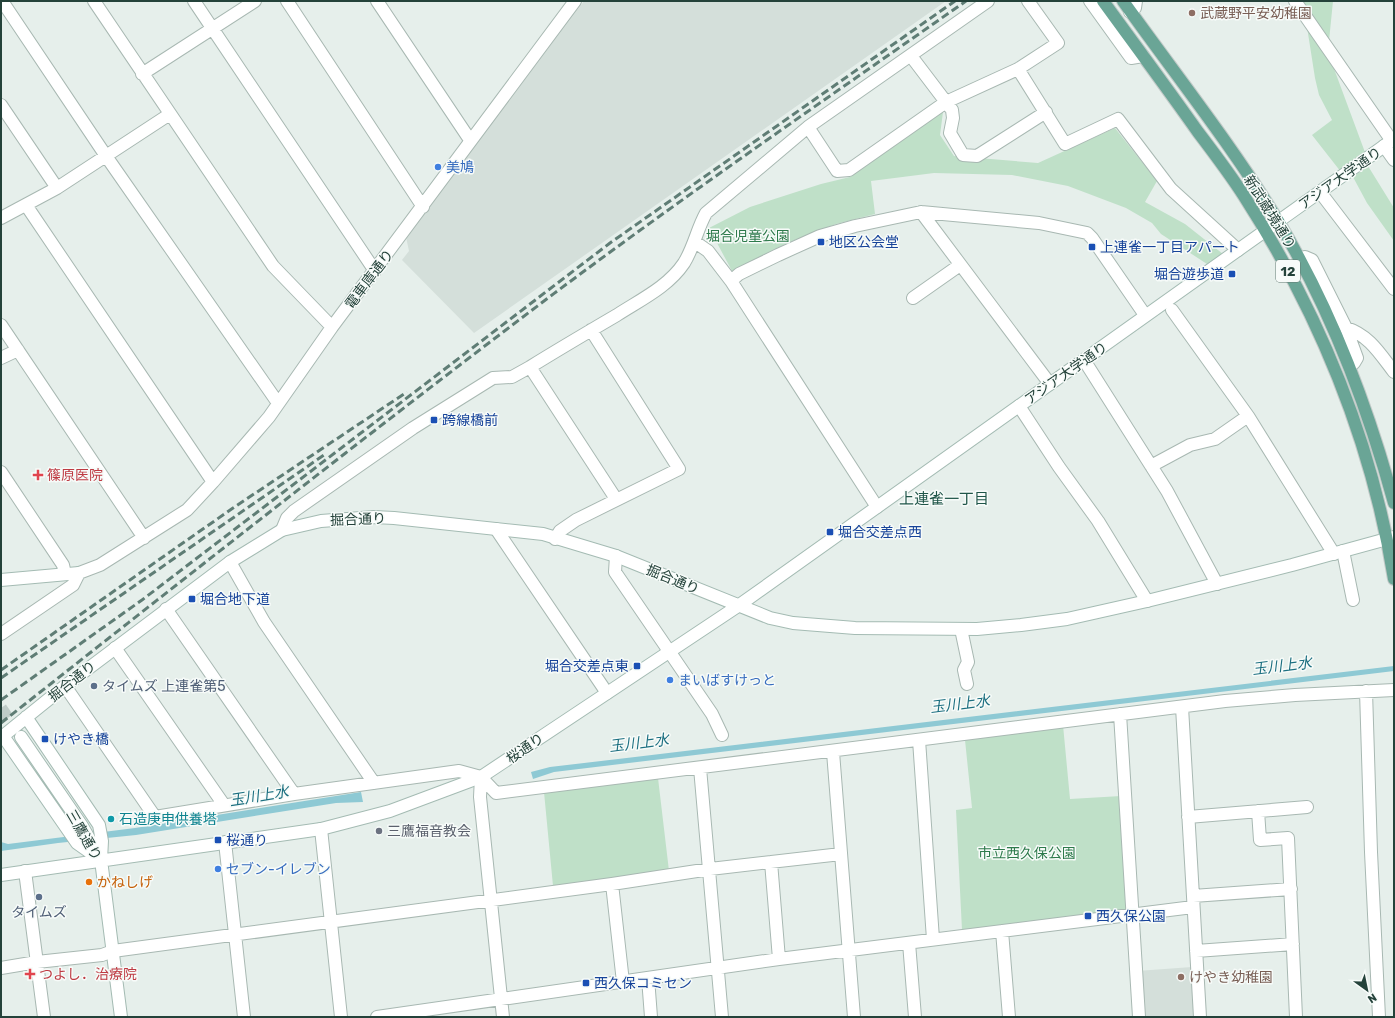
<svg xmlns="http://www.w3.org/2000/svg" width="1395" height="1018" font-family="Rubik,'Noto Sans JP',sans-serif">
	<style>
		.built { fill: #d4dfda }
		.green { fill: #bfe0c8 }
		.water { fill: #8ec9d4 }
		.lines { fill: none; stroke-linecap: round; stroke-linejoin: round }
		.secondary-tunnel { stroke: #bfccc8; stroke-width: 12; stroke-dasharray: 12 6; stroke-linecap: butt }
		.street-casing { stroke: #a8b8b2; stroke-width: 14 }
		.secondary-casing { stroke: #a4bbb3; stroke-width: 14 }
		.primary-casing { stroke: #c2cac8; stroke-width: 14 }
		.street { stroke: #fff; stroke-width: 12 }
		.secondary { stroke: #fff; stroke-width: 12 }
		.primary { stroke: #6aa596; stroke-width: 12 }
		.rail { stroke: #5f7d75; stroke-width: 3; stroke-dasharray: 8 4; stroke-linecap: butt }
		.education-dot { fill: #8d6e63; stroke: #f7fbf9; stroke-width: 1.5 }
		.shop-dot { fill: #3f7fe0; stroke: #f7fbf9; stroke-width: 1.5 }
		.transit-dot { fill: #1a4fb4; stroke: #f7fbf9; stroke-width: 1.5 }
		.health-dot { fill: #e0444e; stroke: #f7fbf9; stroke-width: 1.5 }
		.service-dot { fill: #5c6f8a; stroke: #f7fbf9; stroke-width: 1.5 }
		.culture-dot { fill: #0f9aa8; stroke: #f7fbf9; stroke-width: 1.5 }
		.worship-dot { fill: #6b7280; stroke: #f7fbf9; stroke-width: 1.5 }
		.food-dot { fill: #e8710a; stroke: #f7fbf9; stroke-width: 1.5 }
		.labels { text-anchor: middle; stroke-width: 3; stroke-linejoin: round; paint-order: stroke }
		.shield { fill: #f7fbf9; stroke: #637a73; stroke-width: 1 }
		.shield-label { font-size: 13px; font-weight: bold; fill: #24423a }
		.education-label { font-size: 14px; fill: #785e54; stroke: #f7fbf9; text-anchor: start }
		.shop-label { font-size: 14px; fill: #366cbe; stroke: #f7fbf9; text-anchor: start }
		.street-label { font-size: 14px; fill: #24423a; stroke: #f7fbf9 }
		.park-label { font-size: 14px; fill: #2d7a4b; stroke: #f7fbf9 }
		.transit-label { font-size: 14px; fill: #164399; stroke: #f7fbf9; text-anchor: start }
		.health-label { font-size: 14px; fill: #be3a42; stroke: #f7fbf9; text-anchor: start }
		.service-label { font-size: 14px; fill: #4e5e75; stroke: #f7fbf9; text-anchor: start }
		.culture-label { font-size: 14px; fill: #0d838f; stroke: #f7fbf9; text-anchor: start }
		.worship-label { font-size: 14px; fill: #5b616d; stroke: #f7fbf9; text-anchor: start }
		.food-label { font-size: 14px; fill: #c56008; stroke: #f7fbf9; text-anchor: start }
		.neighbourhood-label { font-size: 15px; fill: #1f5548; stroke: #f7fbf9 }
		.water-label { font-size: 15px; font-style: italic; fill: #1c6f80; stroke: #f7fbf9 }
	</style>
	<rect width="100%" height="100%" fill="#e6efeb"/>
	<!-- built -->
	<path class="built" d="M 584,1 L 946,1 L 474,333 L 402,260 L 409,251 L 406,237 Z
		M 1192,967 L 1196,1017 L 1140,1017 L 1137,971 Z"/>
	<!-- green -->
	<path class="green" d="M 1302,1 L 1333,1 L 1329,41 Z
		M 1307,27 L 1333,66 L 1366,155 L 1341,172 L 1312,135 L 1332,120 L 1319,95 L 1315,78 Z
		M 943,112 L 940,135 L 954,156 L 1038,163 L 1115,128 L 1157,181 L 1145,202 L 1185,224 L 1223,254 L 1207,264 L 1161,234 L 1152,223 L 1126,208 L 1068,186 L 1012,175 L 934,173 L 871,181 L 875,214 L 836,224 L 787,243 L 732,271 L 709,228 L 750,207 L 821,184 L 850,177 Z
		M 1368,166 L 1394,208 L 1394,241 L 1367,203 L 1353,177 Z
		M 1063,725 L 1070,799 L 1121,796 L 1128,908 L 1124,910 L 962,930 L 956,810 L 972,808 L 965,740 Z
		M 658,778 L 669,871 L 553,886 L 544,792 Z"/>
	<!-- water -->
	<path class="water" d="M 1394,666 L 1394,671 L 554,772 L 533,779 L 531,772 L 550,767 L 635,757 Z
		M 361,792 L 363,802 L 336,803 L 136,835 L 58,843 L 1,851 L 1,842 L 8,844 L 135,828 Z"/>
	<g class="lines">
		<!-- secondary-tunnel -->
		<path class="secondary-tunnel" d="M 1,708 L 19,734"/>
		<!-- street casing -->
		<g class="street-casing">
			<path id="street" d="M 2,1 L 106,156 L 278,403
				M 94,1 L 273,266 L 332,327
				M 194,1 L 375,271
				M 287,1 L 423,207
				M 377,1 L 470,140
				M 1090,1 L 1131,58 L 1143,56
				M 1295,1 L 1392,141
				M 1130,12 L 1135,8 L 1136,1
				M 911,56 L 952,110 L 953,118 L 950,133 L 963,155 L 977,156 L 1046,112
				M 1018,69 L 1065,144 L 1118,119 L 1171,189 L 1238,250
				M 142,74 L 255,1
				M 1,105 L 57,188
				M 808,127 L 837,171 L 849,170 L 946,102 L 1018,69 L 1058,43 L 1028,1
				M 1384,146 L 1394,160
				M 1320,192 L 1394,289
				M 26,205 L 213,482
				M 921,212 L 1050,384
				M 1,218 L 57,188 L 170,114
				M 695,242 L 708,251 L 731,281 L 877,507
				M 1300,260 L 1305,257 L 1312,260 L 1346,328 L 1357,358 L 1354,363 L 1349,365
				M 731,281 L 739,274 L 778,255 L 820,236 L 855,226 L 921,212 L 1039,223 L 1087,233 L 1092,238 L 1145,315
				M 913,298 L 960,265
				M 1172,310 L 1248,416 L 1334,554
				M 1,325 L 144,538
				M 1346,328 C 1369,335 1380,354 1394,372
				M 1,358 L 18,350
				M 1084,360 L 1167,491 L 1217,584
				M 530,367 L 616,499
				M 1019,406 L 1059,467 L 1098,521 L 1147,601
				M 1151,466 L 1190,445 L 1215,439 L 1248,416
				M 1,472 L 63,565 L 65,574
				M 496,529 L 607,693
				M 282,530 L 287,518 L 294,511 L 413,428 L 493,378 L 512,377 L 530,367 C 559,349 588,332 617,315 C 640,300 668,287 684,263 C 694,247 697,229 706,213 L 808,127 L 988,1
				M 555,539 L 560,531 L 576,520 L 679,469 L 591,330
				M 1343,551 L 1353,600
				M 616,556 L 615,572 L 712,714 L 722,735
				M 230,562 L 264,622 L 374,783
				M 166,609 L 294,794
				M 961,629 L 968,662 L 964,670 L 967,684
				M 1,634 L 73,585 L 79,573 L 100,565 L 187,510 L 213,482 L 269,417 L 332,327 L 575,1
				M 115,648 L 224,805
				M 65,686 L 155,817 L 294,794 L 459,771 L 481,777 L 496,793 L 1225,701 L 1295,695 L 1394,690
				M 1366,691 L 1371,852 L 1379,1017
				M 1182,707 L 1200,1017
				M 1120,714 L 1139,1017
				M 919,740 L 933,939
				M 833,752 L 854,1017
				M 700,768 L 722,1017
				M 481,777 L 480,797 L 503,1017
				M 1258,811 L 1260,840 L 1288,838 L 1296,1017
				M 1188,817 L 1307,807
				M 321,829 L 341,1017
				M 225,842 L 244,1017
				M 771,862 L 779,959
				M 25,871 L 44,1017
				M 612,884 L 623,982
				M 1193,896 L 1291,889
				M 1002,931 L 1009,1017
				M 909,943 L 915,1017
				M 1196,951 L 1293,944
				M 1,968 L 37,962 L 102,955 L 113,951 L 612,884 L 710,869 L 841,854
				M 648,978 L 651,1017
				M 377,1017 L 779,959 L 1193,907"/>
		</g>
		<!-- secondary casing -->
		<g class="secondary-casing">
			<path id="secondary" d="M 1,580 L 79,573
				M 26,717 L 99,825 L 102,841 L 101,860
				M 21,737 L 82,826 L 101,860 L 121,1017
				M 101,860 L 77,843 L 3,736 L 65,686 L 230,562 L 282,530 L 321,521 L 374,517 L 394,518 L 543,534 L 616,556 L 770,618 L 793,623 L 855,628 L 977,629 L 1021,625 L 1067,619 L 1147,601 L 1292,565 L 1394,537
				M 1,875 L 321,829 L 390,811 L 481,777 L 738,606 L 1394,139"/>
		</g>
		<!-- primary casing -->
		<g class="primary-casing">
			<path id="primary" d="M 1103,1 C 1135,45 1167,88 1198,132 C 1214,153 1230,174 1244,196 C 1319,313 1372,442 1394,579
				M 1123,1 C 1175,74 1231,144 1278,221 C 1331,309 1367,404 1394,503"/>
		</g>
		<!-- street -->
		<use href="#street" class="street"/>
		<!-- secondary -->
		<use href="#secondary" class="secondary"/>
		<!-- primary -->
		<use href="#primary" class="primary"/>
		<!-- rail -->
		<path class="rail" d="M 1,670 L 233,508 L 407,392
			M 1,678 L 324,455
			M 1,700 L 142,600 L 610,243 L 955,1
			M 1,723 C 185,578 369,433 556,292 C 690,192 829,97 966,1"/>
	</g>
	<!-- markers -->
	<g class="education-dot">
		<circle cx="1192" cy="13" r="4"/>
		<circle cx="1181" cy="977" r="4"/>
	</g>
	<g class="shop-dot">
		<circle cx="438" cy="167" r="4"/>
		<circle cx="670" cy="680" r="4"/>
		<circle cx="218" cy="869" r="4"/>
	</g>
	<g class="transit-dot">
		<rect x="817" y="238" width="8" height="8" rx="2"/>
		<rect x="1088" y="243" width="8" height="8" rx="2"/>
		<rect x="1228" y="270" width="8" height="8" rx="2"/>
		<rect x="430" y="416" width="8" height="8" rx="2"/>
		<rect x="826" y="528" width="8" height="8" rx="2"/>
		<rect x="188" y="595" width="8" height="8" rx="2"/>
		<rect x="633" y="662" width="8" height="8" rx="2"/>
		<rect x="41" y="735" width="8" height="8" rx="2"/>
		<rect x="214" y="836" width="8" height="8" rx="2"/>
		<rect x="1084" y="912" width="8" height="8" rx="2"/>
		<rect x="582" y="979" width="8" height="8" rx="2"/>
	</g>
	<g class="health-dot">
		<path d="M36 469h4v4h4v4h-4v4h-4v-4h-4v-4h4z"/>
		<path d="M28 968h4v4h4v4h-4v4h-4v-4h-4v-4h4z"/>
	</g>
	<g class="service-dot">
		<circle cx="94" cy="686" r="4"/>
		<circle cx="39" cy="897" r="4"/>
	</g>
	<circle class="culture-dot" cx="111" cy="819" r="4"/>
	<circle class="worship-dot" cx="379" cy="831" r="4"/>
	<circle class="food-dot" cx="89" cy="882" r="4"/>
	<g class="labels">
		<!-- shield labels -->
		<rect class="shield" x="1276" y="260" width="24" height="22" rx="3"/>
		<g class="shield-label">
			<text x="1288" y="276">12</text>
		</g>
		<!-- education labels -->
		<g class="education-label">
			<text x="1200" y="18">武蔵野平安幼稚園</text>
			<text x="1189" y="982">けやき幼稚園</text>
		</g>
		<!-- shop labels -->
		<g class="shop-label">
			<text x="446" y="172">美鳩</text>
			<text x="678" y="685">まいばすけっと</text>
			<text x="226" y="874">セブン-イレブン</text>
		</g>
		<!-- street labels -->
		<g class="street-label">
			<text transform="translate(1340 178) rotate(-35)" y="5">アジア大学通り</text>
			<text transform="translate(1270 212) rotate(58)" y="5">新武蔵境通り</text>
			<text transform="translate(369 279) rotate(-53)" y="5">電車庫通り</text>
			<text transform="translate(1066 373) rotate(-35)" y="5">アジア大学通り</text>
			<text transform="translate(358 519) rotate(-2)" y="5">掘合通り</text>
			<text transform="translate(673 579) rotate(22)" y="5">掘合通り</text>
			<text transform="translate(72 681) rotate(-38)" y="5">掘合通り</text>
			<text transform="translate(525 748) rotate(-34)" y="5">桜通り</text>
			<text transform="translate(84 835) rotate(60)" y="5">三鷹通り</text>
		</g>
		<!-- park labels -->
		<g class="park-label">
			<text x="748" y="241">堀合児童公園</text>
			<text x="1027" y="858">市立西久保公園</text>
		</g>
		<!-- transit labels -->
		<g class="transit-label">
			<text x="829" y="247">地区公会堂</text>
			<text x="1100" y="252">上連雀一丁目アパート</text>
			<text x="1224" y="279" text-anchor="end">堀合遊歩道</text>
			<text x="442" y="425">跨線橋前</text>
			<text x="838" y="537">堀合交差点西</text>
			<text x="200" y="604">堀合地下道</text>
			<text x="629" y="671" text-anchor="end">堀合交差点東</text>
			<text x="53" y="744">けやき橋</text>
			<text x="226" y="845">桜通り</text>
			<text x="1096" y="921">西久保公園</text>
			<text x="594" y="988">西久保コミセン</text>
		</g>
		<!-- health labels -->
		<g class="health-label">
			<text x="47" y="480">篠原医院</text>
			<text x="39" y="979">つよし．治療院</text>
		</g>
		<!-- service labels -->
		<g class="service-label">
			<text x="102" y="691">タイムズ 上連雀第5</text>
			<text x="39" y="917" text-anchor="middle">タイムズ</text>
		</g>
		<!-- culture labels -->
		<g class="culture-label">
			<text x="119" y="824">石造庚申供養塔</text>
		</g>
		<!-- worship labels -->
		<g class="worship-label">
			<text x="387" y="836">三鷹福音教会</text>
		</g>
		<!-- food labels -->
		<g class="food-label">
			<text x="97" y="887">かねしげ</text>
		</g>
		<!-- neighbourhood labels -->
		<g class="neighbourhood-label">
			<text x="944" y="504">上連雀一丁目</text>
		</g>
		<!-- water labels -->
		<g class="water-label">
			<text transform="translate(1282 666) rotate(-7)" y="5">玉川上水</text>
			<text transform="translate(960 704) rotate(-7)" y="5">玉川上水</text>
			<text transform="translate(639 743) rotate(-7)" y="5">玉川上水</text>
			<text transform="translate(259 796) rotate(-9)" y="5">玉川上水</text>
		</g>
	</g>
	<!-- border -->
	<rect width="1395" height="1018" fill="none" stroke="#24423a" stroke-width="4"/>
	<!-- north arrow -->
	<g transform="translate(1367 990) rotate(147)" stroke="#f7fbf9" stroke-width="3" paint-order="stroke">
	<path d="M0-3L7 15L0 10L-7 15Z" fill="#24423a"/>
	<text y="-6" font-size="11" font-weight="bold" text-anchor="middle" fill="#24423a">N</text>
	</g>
</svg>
